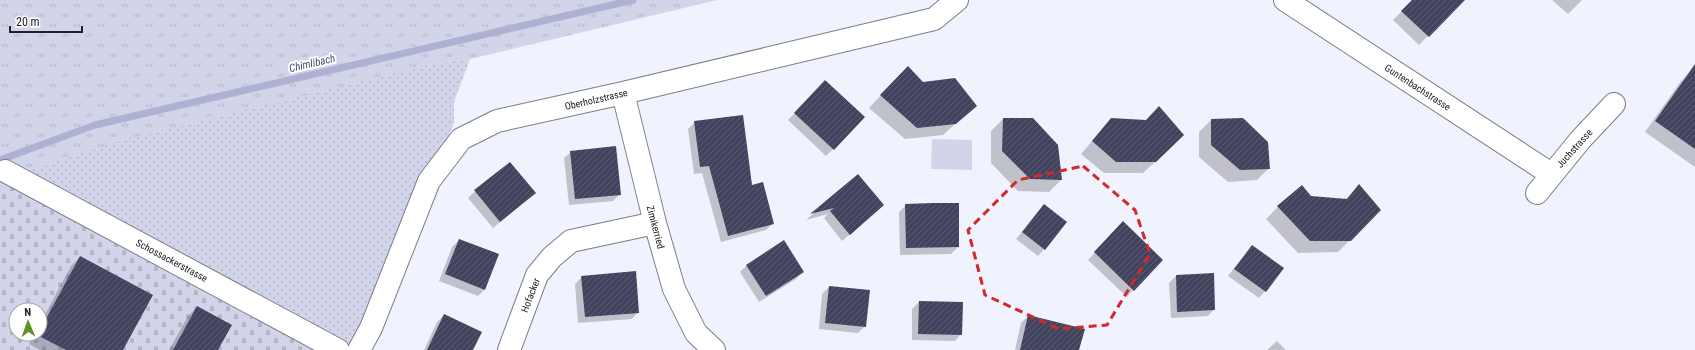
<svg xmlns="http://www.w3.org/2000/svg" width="1695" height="350" font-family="'Roboto Condensed',sans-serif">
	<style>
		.grass { fill: url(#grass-tufts) }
		.cemetery { fill: url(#cemetery-stones); fill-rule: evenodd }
		.park { fill: #d2d4e9 }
		.garden { fill: url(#garden-dots) }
		.shadow { fill: #0003 }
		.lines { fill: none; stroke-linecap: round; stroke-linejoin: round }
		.stream { stroke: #aeb1d1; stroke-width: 7 }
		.building { fill: url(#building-hatch) }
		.minor-casing { stroke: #7b7d8a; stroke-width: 24 }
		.minor { stroke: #fff; stroke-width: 22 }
		.marked { fill: none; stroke: #d62828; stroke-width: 3; stroke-dasharray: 8 5; stroke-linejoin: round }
		.labels { text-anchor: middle; stroke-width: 4; stroke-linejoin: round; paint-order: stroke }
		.street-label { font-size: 10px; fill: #202025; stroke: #fff }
		.water-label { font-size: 11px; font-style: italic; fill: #484a78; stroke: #fff }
	</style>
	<defs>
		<pattern id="grass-tufts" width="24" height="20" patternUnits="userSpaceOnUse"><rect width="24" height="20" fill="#d2d4e9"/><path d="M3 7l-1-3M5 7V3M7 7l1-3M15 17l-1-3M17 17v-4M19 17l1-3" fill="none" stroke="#b4b6c8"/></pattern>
		<pattern id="cemetery-stones" width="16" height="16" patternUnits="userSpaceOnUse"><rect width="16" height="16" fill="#d2d4e9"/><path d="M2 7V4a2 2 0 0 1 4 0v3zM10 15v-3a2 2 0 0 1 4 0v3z" fill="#b4b6c8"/></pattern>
		<pattern id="garden-dots" width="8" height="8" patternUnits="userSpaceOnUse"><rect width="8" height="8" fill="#d2d4e9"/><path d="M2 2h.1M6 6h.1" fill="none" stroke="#b4b6c8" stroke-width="1.8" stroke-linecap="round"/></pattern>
		<pattern id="building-hatch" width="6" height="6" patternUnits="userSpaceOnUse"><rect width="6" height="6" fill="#42445f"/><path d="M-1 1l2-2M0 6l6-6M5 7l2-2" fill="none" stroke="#5a5c72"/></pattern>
	</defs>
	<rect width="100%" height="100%" fill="#f0f2fd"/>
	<!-- grass -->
	<path class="grass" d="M 0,0 L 717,0 L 470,59 L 437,63 L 14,176 L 0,183 Z"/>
	<!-- cemetery -->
	<path class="cemetery" d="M 14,176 L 338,350 L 0,350 L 0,183 ZM 16,310 L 40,310 L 40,334 L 16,334 Z"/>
	<!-- park -->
	<path class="park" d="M 932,139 L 972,140 L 972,170 L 931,169 Z"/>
	<!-- garden -->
	<path class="garden" d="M 470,59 L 454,102 L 454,123 L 358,350 L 338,350 L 14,176 L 116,142 L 437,63 Z"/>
	<!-- shadow -->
	<path class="shadow" d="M 1413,0 L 1463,0 L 1419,45 L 1393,20 Z
		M 1552,0 L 1582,0 L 1568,14 Z
		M 1691,71 L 1695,73 L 1695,167 L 1645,132 L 1681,81 Z
		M 896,79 L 923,83 L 975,106 L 943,135 L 905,139 L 869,108 Z
		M 825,81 L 864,118 L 826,156 L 788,120 Z
		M 1003,119 L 1061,180 L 1049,192 L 1018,191 L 991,163 L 991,131 Z
		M 1111,119 L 1171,147 L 1143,173 L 1104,173 L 1081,154 Z
		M 1211,120 L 1269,168 L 1257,180 L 1228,182 L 1199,157 L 1199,132 Z
		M 695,122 L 751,186 L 773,223 L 766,230 L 721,242 L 702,173 L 694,174 L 688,129 Z
		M 571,152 L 620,194 L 613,201 L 569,205 L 564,158 Z
		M 857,176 L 883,205 L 876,212 L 842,241 L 824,218 L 828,214 L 806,220 Z
		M 1359,186 L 1380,210 L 1338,252 L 1298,253 L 1266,219 L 1278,207 L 1311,197 L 1345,200 Z
		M 475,191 L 534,193 L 493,228 L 468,198 Z
		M 906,205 L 958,247 L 951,254 L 900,255 L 899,212 Z
		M 1044,205 L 1044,249 L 1038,256 L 1016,239 Z
		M 1116,230 L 1133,290 L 1127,297 L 1088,260 Z
		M 459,240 L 484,290 L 478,296 L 439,281 L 452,247 Z
		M 1252,246 L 1265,291 L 1259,298 L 1228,276 Z
		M 80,257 L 122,350 L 40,350 L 29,344 L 35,334 L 40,334 L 40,324 L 71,266 Z
		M 747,265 L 803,272 L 796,279 L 759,302 L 740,272 Z
		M 1176,276 L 1214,309 L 1208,316 L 1171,318 L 1169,283 Z
		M 582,277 L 638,312 L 632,319 L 578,323 L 575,284 Z
		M 829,287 L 865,326 L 858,333 L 819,329 L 822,294 Z
		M 919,302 L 961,334 L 955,341 L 912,340 L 912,309 Z
		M 197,307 L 217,350 L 169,350 L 188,316 Z
		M 444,315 L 472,350 L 424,350 L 437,322 Z
		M 1028,316 L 1078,350 L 1015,350 L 1021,323 Z
		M 1277,341 L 1286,350 L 1267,350 Z"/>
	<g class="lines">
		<!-- stream -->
		<path class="stream" d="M 0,160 L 95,125 L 633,0"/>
	</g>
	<!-- building -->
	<path class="building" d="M 1412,0 L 1465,0 L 1429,37 L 1401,11 Z
		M 1695,64 L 1695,149 L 1655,121 Z
		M 908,66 L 923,82 L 955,78 L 977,106 L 956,124 L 917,128 L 880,95 Z
		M 825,80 L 865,117 L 834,150 L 794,113 Z
		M 1159,106 L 1184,135 L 1156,162 L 1116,162 L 1092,141 L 1111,118 L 1146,120 Z
		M 743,115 L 752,185 L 763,182 L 774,224 L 728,236 L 709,166 L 700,167 L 694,121 Z
		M 1003,118 L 1033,118 L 1058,145 L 1062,180 L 1030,179 L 1002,151 Z
		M 1243,118 L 1268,142 L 1270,169 L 1240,170 L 1211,145 L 1211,119 Z
		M 616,146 L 621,195 L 575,199 L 570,151 Z
		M 510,162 L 536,193 L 500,222 L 474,190 Z
		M 858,174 L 884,205 L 850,235 L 830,211 L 834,208 L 810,214 Z
		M 1359,184 L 1381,210 L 1351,241 L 1310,241 L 1277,206 L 1302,185 L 1311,196 L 1347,199 Z
		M 933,203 L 959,203 L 959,247 L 906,248 L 905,204 Z
		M 1044,204 L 1067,222 L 1045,250 L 1022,232 Z
		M 1123,221 L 1163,260 L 1134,291 L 1094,252 Z
		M 459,239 L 499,254 L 485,290 L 445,274 Z
		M 784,240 L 804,272 L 766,296 L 746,265 Z
		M 1252,245 L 1284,268 L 1266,292 L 1234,269 Z
		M 80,256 L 153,295 L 123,350 L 66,350 L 37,335 L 40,334 L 40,330 Z
		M 636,271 L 639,313 L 585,317 L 581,276 Z
		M 1214,273 L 1215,310 L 1177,312 L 1176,275 Z
		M 829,286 L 870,290 L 866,327 L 825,323 Z
		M 919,301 L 963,302 L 962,335 L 918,334 Z
		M 197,306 L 232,325 L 218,350 L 173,350 Z
		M 444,314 L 482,332 L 473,350 L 427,350 Z
		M 1028,315 L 1085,329 L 1079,350 L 1020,350 Z"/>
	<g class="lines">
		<!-- minor casing -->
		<g class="minor-casing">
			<path id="minor" d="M 1285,0 L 1551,174
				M 623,93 L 655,223 L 674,289 L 696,333 L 714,350
				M 5,171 L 338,350
				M 1537,193 L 1581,139 L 1614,104
				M 359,350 L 371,328 L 429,181 L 461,139 L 497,121 L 623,93 L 934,19 L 957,0
				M 509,350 L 537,275 L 552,257 L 571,241 L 655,223"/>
		</g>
		<!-- minor -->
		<use href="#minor" class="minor"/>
	</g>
	<!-- marked area -->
	<path class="marked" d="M 1083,166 L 1135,210 L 1150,254 L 1107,325 L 1059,329 L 985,295 L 968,230 L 1018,180 Z"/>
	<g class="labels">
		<!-- street labels -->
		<g class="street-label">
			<text transform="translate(1418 87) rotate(33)" y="4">Guntenbachstrasse</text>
			<text transform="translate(596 99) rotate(-13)" y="4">Oberholzstrasse</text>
			<text transform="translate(1574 148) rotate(-48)" y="4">Juchstrasse</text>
			<text transform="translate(656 227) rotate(75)" y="4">Zimikerried</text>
			<text transform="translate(172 260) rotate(28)" y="4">Schossackerstrasse</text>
			<text transform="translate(530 295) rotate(-69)" y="4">Hofacker</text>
		</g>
		<!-- water labels -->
		<g class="water-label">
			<text transform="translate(312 63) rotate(-13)" y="4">Chimlibach</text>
		</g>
	</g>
	<!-- north arrow -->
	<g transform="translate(28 322) rotate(358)"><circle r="19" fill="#ffffff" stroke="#a6a6a8"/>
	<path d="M0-3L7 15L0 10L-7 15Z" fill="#609027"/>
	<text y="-6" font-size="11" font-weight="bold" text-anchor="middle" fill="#202025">N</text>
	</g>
	<!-- scale -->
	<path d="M10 26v6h72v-6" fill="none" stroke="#202025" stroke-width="2"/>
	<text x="16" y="26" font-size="12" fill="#202025" stroke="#ffffff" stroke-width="3" paint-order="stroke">20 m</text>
</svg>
